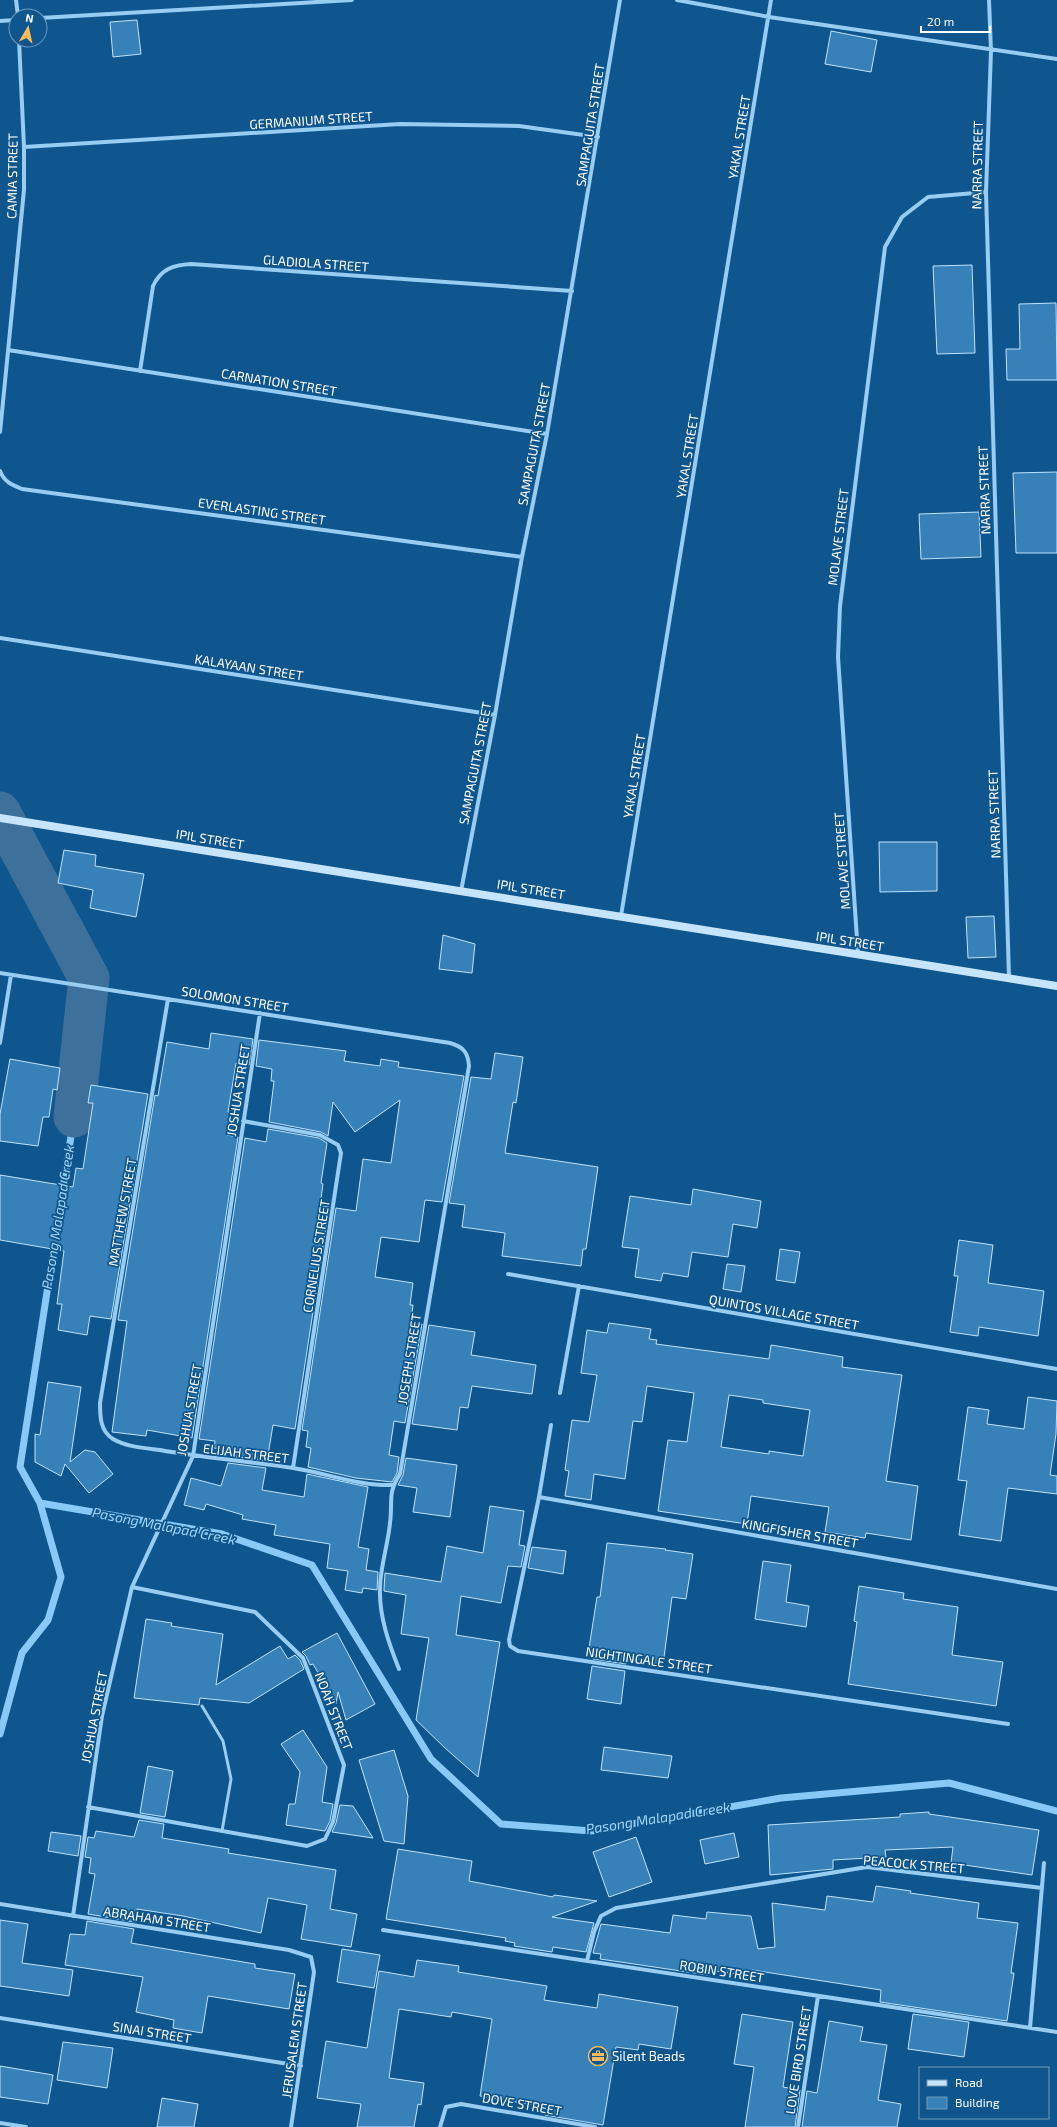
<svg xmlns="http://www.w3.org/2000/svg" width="1057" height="2127" font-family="'Exo 2',sans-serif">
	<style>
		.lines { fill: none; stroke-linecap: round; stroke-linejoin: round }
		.stream { stroke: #88c9f7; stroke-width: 7 }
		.river { stroke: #3d719b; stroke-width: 41 }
		.building { fill: #3780b8; stroke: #bee3fe; fill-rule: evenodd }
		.lane { stroke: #97ccf3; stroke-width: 3 }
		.street { stroke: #97ccf3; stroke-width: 4 }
		.secondary { stroke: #c6e4fd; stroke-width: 8 }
		.labels { text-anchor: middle; stroke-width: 3.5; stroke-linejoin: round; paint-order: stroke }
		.street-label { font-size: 13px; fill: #fff; stroke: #0f568e }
		.poi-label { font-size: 13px; fill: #fff; stroke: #0f568e; text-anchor: start }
		.water-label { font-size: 14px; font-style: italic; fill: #a3d5fa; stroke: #0f568e }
	</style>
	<rect width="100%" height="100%" fill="#0f568e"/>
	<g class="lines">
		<!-- stream -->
		<path class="stream" d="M 62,1194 L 74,1117
			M 40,1503 L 222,1534 L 312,1565 L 431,1759 L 501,1824 L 591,1831 L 781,1798 L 949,1783 L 1057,1811
			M 0,1734 L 22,1653 L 48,1620 L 61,1577 L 40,1503 L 20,1467 L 55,1240"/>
		<!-- river -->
		<path class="river" d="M 0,812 L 89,978 L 74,1117"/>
	</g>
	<!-- building -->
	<path class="building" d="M 137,20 L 141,54 L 113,57 L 110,22 Z
		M 831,31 L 877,40 L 871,72 L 825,64 Z
		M 972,265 L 975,353 L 937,354 L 933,266 Z
		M 1056,303 L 1057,380 L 1007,380 L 1006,349 L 1020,349 L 1019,304 Z
		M 1057,472 L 1057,553 L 1016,553 L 1013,473 Z
		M 979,512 L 981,557 L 921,559 L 919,514 Z
		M 879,842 L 937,842 L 937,891 L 880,892 Z
		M 64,850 L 96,855 L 95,866 L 144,874 L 136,917 L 90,908 L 93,890 L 58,883 Z
		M 994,916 L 996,957 L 968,958 L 966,917 Z
		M 443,935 L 475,944 L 472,973 L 439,969 Z
		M 211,1033 L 253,1039 L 249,1065 L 236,1063 L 228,1112 L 230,1113 L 227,1135 L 238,1137 L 192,1438 L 147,1430 L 146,1436 L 112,1432 L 127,1321 L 118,1320 L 155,1095 L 158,1096 L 167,1042 L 209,1049 Z
		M 259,1040 L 346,1051 L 344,1061 L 380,1066 L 381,1059 L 399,1062 L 398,1067 L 464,1076 L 442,1202 L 425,1200 L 419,1242 L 381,1237 L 375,1277 L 413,1283 L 410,1305 L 413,1305 L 411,1322 L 422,1324 L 405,1423 L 394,1421 L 389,1455 L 399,1457 L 397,1473 L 392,1482 L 356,1478 L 308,1467 L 311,1448 L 306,1447 L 308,1431 L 302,1430 L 336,1208 L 356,1211 L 363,1159 L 391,1163 L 400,1100 L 355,1132 L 333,1102 L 328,1136 L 321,1132 L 269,1122 L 274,1081 L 271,1081 L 272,1069 L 256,1066 Z
		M 495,1053 L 523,1057 L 516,1103 L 513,1102 L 505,1153 L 598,1167 L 586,1249 L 583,1249 L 581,1266 L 502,1256 L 505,1233 L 462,1227 L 465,1205 L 449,1203 L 471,1077 L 491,1079 Z
		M 10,1059 L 60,1068 L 57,1090 L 53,1089 L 49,1117 L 43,1117 L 38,1146 L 0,1141 L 0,1114 Z
		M 91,1085 L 148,1094 L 111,1319 L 90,1316 L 87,1335 L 58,1330 L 62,1304 L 57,1304 L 64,1251 L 0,1240 L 0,1175 L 73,1187 L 76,1168 L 83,1169 L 93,1103 L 88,1103 Z
		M 268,1129 L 319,1138 L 327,1143 L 321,1183 L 323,1184 L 320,1206 L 329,1207 L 295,1429 L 273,1425 L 267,1461 L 230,1456 L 232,1451 L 214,1448 L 215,1441 L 199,1439 L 245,1138 L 266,1142 Z
		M 693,1189 L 761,1201 L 757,1228 L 733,1224 L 728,1257 L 692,1252 L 688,1277 L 663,1273 L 661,1281 L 635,1277 L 639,1249 L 622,1247 L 630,1196 L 691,1205 Z
		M 959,1240 L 993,1245 L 988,1283 L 1044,1291 L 1038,1336 L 979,1327 L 978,1336 L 950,1332 L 958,1276 L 954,1276 Z
		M 780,1249 L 800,1252 L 795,1283 L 776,1280 Z
		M 727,1264 L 745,1266 L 741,1292 L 723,1289 Z
		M 609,1323 L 651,1329 L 649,1339 L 657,1340 L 656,1344 L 769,1359 L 771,1345 L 843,1357 L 842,1367 L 902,1375 L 886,1481 L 918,1486 L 911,1540 L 866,1533 L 865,1538 L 825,1532 L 829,1507 L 751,1496 L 747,1524 L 658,1511 L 668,1440 L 687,1442 L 694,1393 L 647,1386 L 642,1422 L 633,1421 L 625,1479 L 594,1474 L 591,1500 L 565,1496 L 569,1471 L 565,1470 L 572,1420 L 589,1422 L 597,1375 L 581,1373 L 587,1330 L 607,1333 ZM 729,1395 L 763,1400 L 763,1403 L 810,1410 L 803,1456 L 769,1451 L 769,1454 L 721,1447 Z
		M 429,1325 L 475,1332 L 471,1355 L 536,1365 L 532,1394 L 472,1386 L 468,1408 L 460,1407 L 457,1430 L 412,1424 Z
		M 48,1382 L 81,1387 L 70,1462 L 85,1450 L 95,1452 L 113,1474 L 89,1493 L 65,1464 L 61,1476 L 35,1462 L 35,1434 L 40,1435 Z
		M 1028,1397 L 1057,1401 L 1056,1434 L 1050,1475 L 1057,1476 L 1057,1494 L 1008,1488 L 1001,1541 L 959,1535 L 967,1481 L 958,1480 L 968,1407 L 989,1410 L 987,1424 L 1024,1429 Z
		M 406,1458 L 457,1465 L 450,1517 L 413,1512 L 417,1488 L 398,1485 L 403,1475 Z
		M 228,1463 L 266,1468 L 262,1490 L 304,1497 L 307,1474 L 368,1487 L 358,1547 L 369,1549 L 366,1570 L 378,1572 L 377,1590 L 363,1588 L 362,1593 L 345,1590 L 348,1571 L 327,1568 L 330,1544 L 274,1535 L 276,1525 L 242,1519 L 243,1515 L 206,1504 L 204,1510 L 184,1505 L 191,1478 L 221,1486 Z
		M 490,1506 L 524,1511 L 519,1545 L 525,1546 L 521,1567 L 508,1566 L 501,1603 L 461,1596 L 456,1635 L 500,1642 L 478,1777 L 445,1748 L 416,1720 L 429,1638 L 401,1634 L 406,1595 L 384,1591 L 384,1589 L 385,1573 L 441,1582 L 447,1546 L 483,1553 Z
		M 607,1543 L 666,1549 L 665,1550 L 693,1554 L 686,1599 L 672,1597 L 663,1665 L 627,1660 L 626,1664 L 593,1659 L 594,1648 L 589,1648 L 597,1597 L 600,1597 Z
		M 532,1547 L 566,1551 L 563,1574 L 528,1568 Z
		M 763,1561 L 791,1565 L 786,1602 L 809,1606 L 806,1627 L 755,1619 Z
		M 859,1586 L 904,1593 L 903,1599 L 958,1607 L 952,1655 L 1003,1662 L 996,1706 L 848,1684 L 857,1622 L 854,1621 Z
		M 146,1619 L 172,1623 L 171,1626 L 223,1634 L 216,1685 L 280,1646 L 288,1659 L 295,1655 L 300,1660 L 304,1669 L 249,1703 L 200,1698 L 199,1705 L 134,1698 Z
		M 337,1633 L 375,1704 L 346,1720 L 338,1692 L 336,1704 L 313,1664 L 310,1665 L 306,1656 L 302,1652 Z
		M 592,1666 L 625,1671 L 621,1704 L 587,1699 Z
		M 303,1730 L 327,1767 L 322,1802 L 333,1804 L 330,1821 L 325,1831 L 286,1825 L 289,1804 L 295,1804 L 300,1772 L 281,1744 Z
		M 604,1747 L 672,1756 L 668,1778 L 601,1770 Z
		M 394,1750 L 408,1796 L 404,1844 L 384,1841 L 359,1760 Z
		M 148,1766 L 173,1771 L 165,1817 L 140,1813 Z
		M 340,1805 L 353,1806 L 373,1838 L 332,1832 L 336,1823 Z
		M 929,1812 L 929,1814 L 1039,1830 L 1032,1875 L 951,1863 L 953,1847 L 885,1850 L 886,1857 L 833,1860 L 833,1869 L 770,1875 L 768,1825 L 900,1817 L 900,1814 Z
		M 139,1820 L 164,1824 L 162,1838 L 229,1849 L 228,1853 L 336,1870 L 330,1909 L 357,1914 L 351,1947 L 301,1939 L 307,1905 L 268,1898 L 261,1933 L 183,1916 L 137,1909 L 135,1922 L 88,1914 L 95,1874 L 89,1873 L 91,1858 L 85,1857 L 88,1837 L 94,1838 L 96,1831 L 134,1837 Z
		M 51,1832 L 81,1836 L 78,1856 L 48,1851 Z
		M 734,1833 L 739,1857 L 705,1864 L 700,1840 Z
		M 636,1837 L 652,1882 L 609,1897 L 593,1852 Z
		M 398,1849 L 472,1861 L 469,1881 L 553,1897 L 554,1895 L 597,1901 L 552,1917 L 594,1923 L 586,1952 L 553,1947 L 552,1952 L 514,1946 L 515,1943 L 505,1941 L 506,1938 L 386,1919 Z
		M 876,1886 L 911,1891 L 910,1893 L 979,1903 L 977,1918 L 1018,1923 L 1011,1973 L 1014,1973 L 1007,2021 L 880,2002 L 881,1990 L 752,1970 L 751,1976 L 709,1970 L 708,1975 L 600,1959 L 601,1954 L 593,1953 L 601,1924 L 670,1933 L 673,1915 L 706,1919 L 707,1912 L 751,1916 L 758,1949 L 775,1947 L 772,1903 L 825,1910 L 827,1896 L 873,1902 Z
		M 0,1920 L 28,1924 L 22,1963 L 73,1970 L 69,1996 L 0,1986 Z
		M 87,1921 L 134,1929 L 131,1943 L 255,1964 L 255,1968 L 295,1974 L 289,2009 L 208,1996 L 202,2033 L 173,2028 L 174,2020 L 136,2012 L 143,1977 L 65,1965 L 70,1934 L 85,1935 Z
		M 342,1949 L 380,1955 L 374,1988 L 337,1982 Z
		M 417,1960 L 459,1966 L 458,1972 L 547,1986 L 544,2000 L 597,2008 L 599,1994 L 678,2007 L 671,2049 L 639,2044 L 638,2050 L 616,2047 L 603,2125 L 545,2115 L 546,2107 L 480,2096 L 492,2019 L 452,2012 L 451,2017 L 399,2009 L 389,2078 L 424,2083 L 421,2105 L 418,2104 L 414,2127 L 357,2127 L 361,2104 L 317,2098 L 326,2041 L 367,2048 L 379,1971 L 414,1977 Z
		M 742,2014 L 793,2022 L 783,2087 L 800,2090 L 795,2127 L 745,2127 L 754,2067 L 734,2064 Z
		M 913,2014 L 969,2022 L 964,2057 L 908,2049 Z
		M 829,2021 L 863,2027 L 860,2041 L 887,2045 L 878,2100 L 901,2104 L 897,2127 L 802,2127 L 807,2091 L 817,2093 Z
		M 63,2042 L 113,2048 L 107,2088 L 57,2080 Z
		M 0,2066 L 53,2075 L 48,2104 L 0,2097 Z
		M 162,2098 L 198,2104 L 194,2127 L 157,2127 Z"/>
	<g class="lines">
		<!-- lane -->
		<path class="lane" d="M 202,1706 L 223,1741 L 231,1779 L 222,1831"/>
		<!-- street -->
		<path class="street" d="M 16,0 L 18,16
			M 677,0 L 769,17 L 1057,59
			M 989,0 L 991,51 L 986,192 L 1009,978
			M 40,18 L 352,0
			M 0,21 L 16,20
			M 24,147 L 400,124 L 519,126 L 598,137
			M 8,350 L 547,434
			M 140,371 L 153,286 C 161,269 173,265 191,264 L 572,291
			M 0,432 L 24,190 L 24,147 L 19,40
			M 0,471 C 4,482 12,485 22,489 L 522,557
			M 0,638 L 495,715
			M 461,891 L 495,715 L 522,557 L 547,434 L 620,0
			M 621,916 L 771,0
			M 858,954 L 838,657 L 840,606 L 885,247 L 902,217 L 928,197 L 986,192
			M 0,973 L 450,1043 C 464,1047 468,1053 469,1066 L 400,1474 C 387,1493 393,1502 390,1523 C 388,1545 380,1567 380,1589 C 379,1616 389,1644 399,1669
			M 168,999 L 100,1403 C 100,1416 100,1431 113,1439 C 127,1447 144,1448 160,1450 C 204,1458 249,1461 293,1468 C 326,1473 359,1486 392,1485
			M 0,1043 L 11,975
			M 243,1121 L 320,1135 L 338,1145 L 341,1153 L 293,1468
			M 508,1274 L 1057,1369
			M 560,1393 L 579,1286
			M 551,1425 L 539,1497 L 509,1640 L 510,1646 L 518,1651 L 1008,1724
			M 539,1497 L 1057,1589
			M 88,1807 L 307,1846 L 325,1839 L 333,1822 L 344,1765 L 303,1658 L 255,1612 L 132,1587
			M 0,1904 L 289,1950 L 311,1957 L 314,1972 L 291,2127
			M 73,1916 L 102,1716 L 132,1587 L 193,1456 L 260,1013
			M 383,1930 L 1057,2032
			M 587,1961 L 594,1932 L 601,1916 L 616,1908 L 867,1867 L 1042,1888
			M 0,2018 L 301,2066
			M 1030,2028 L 1044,1863
			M 0,2123 L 26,2127
			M 440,2127 L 446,2107 L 461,2104 L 595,2127
			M 798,2127 L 818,1996"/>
		<!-- secondary -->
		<path class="secondary" d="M 0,818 L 1057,986"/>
	</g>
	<!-- icons -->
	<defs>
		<g id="office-ring" transform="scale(1)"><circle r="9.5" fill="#0f568e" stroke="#ffbb59" stroke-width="1.5"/><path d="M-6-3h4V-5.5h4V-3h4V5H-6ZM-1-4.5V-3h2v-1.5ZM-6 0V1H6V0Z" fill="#ffbb59"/></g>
	</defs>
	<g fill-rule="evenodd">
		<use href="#office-ring" x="598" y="2056"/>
	</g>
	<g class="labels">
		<!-- street labels -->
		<g class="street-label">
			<text transform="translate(311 120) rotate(-4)" y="5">GERMANIUM STREET</text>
			<text transform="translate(590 125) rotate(-81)" y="5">SAMPAGUITA STREET</text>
			<text transform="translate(739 137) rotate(-81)" y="5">YAKAL STREET</text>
			<text transform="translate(977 165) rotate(-89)" y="5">NARRA STREET</text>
			<text transform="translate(12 176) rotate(-89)" y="5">CAMIA STREET</text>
			<text transform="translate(316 263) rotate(4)" y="5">GLADIOLA STREET</text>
			<text transform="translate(279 382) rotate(9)" y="5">CARNATION STREET</text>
			<text transform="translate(534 444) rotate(-79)" y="5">SAMPAGUITA STREET</text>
			<text transform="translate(687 456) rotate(-81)" y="5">YAKAL STREET</text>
			<text transform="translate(984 490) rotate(-92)" y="5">NARRA STREET</text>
			<text transform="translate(262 511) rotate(8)" y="5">EVERLASTING STREET</text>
			<text transform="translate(838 537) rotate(-83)" y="5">MOLAVE STREET</text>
			<text transform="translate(249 667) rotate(9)" y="5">KALAYAAN STREET</text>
			<text transform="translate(475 763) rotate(-79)" y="5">SAMPAGUITA STREET</text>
			<text transform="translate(634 776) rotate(-81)" y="5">YAKAL STREET</text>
			<text transform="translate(994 814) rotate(-92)" y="5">NARRA STREET</text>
			<text transform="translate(210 839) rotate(9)" y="5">IPIL STREET</text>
			<text transform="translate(842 861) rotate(-94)" y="5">MOLAVE STREET</text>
			<text transform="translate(531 889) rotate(9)" y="5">IPIL STREET</text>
			<text transform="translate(850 941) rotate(9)" y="5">IPIL STREET</text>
			<text transform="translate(235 999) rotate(9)" y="5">SOLOMON STREET</text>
			<text transform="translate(238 1090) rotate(-81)" y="5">JOSHUA STREET</text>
			<text transform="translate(122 1212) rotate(-80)" y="5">MATTHEW STREET</text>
			<text transform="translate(316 1256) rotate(-81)" y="5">CORNELIUS STREET</text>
			<text transform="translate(784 1312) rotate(10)" y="5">QUINTOS VILLAGE STREET</text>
			<text transform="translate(409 1359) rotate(-81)" y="5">JOSEPH STREET</text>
			<text transform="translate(189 1410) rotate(-80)" y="5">JOSHUA STREET</text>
			<text transform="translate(246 1453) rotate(7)" y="5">ELIJAH STREET</text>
			<text transform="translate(800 1533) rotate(10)" y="5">KINGFISHER STREET</text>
			<text transform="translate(649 1660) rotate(8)" y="5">NIGHTINGALE STREET</text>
			<text transform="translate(334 1711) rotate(69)" y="5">NOAH STREET</text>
			<text transform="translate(94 1717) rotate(-79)" y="5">JOSHUA STREET</text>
			<text transform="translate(914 1864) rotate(5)" y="5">PEACOCK STREET</text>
			<text transform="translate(157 1919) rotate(9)" y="5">ABRAHAM STREET</text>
			<text transform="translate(722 1971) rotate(9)" y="5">ROBIN STREET</text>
			<text transform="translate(152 2032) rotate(9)" y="5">SINAI STREET</text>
			<text transform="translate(294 2040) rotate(-82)" y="5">JERUSALEM STREET</text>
			<text transform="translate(798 2060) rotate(-81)" y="5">LOVE BIRD STREET</text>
			<text transform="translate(522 2104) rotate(10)" y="5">DOVE STREET</text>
		</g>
		<!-- poi labels -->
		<g class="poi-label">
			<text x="612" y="2061">Silent Beads</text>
		</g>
		<!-- water labels -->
		<g class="water-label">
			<text transform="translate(58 1217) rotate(-81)" y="5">Pasong Malapad Creek</text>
			<text transform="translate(164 1526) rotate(11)" y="5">Pasong Malapad Creek</text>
			<text transform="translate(658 1818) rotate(-9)" y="5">Pasong Malapad Creek</text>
		</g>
	</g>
	<!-- legend -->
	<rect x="919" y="2067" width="130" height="52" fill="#0f568e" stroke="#6f9abb"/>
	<rect x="927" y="2080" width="20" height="6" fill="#c6e4fd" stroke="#6f9abb"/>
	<text x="955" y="2087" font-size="12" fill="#ffffff">Road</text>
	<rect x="927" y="2097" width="20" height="12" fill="#3780b8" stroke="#6f9abb"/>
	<text x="955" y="2107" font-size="12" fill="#ffffff">Building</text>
	<!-- north arrow -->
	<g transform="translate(28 28) rotate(9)"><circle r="19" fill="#0f568e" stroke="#6f9abb"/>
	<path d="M0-3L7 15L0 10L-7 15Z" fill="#ffbb59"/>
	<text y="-6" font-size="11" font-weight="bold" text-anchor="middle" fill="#ffffff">N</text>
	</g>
	<!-- scale -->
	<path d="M921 26v6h69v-6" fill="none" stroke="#ffffff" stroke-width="2"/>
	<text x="927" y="26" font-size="12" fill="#ffffff" stroke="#0f568e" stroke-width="3" paint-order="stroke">20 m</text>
</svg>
